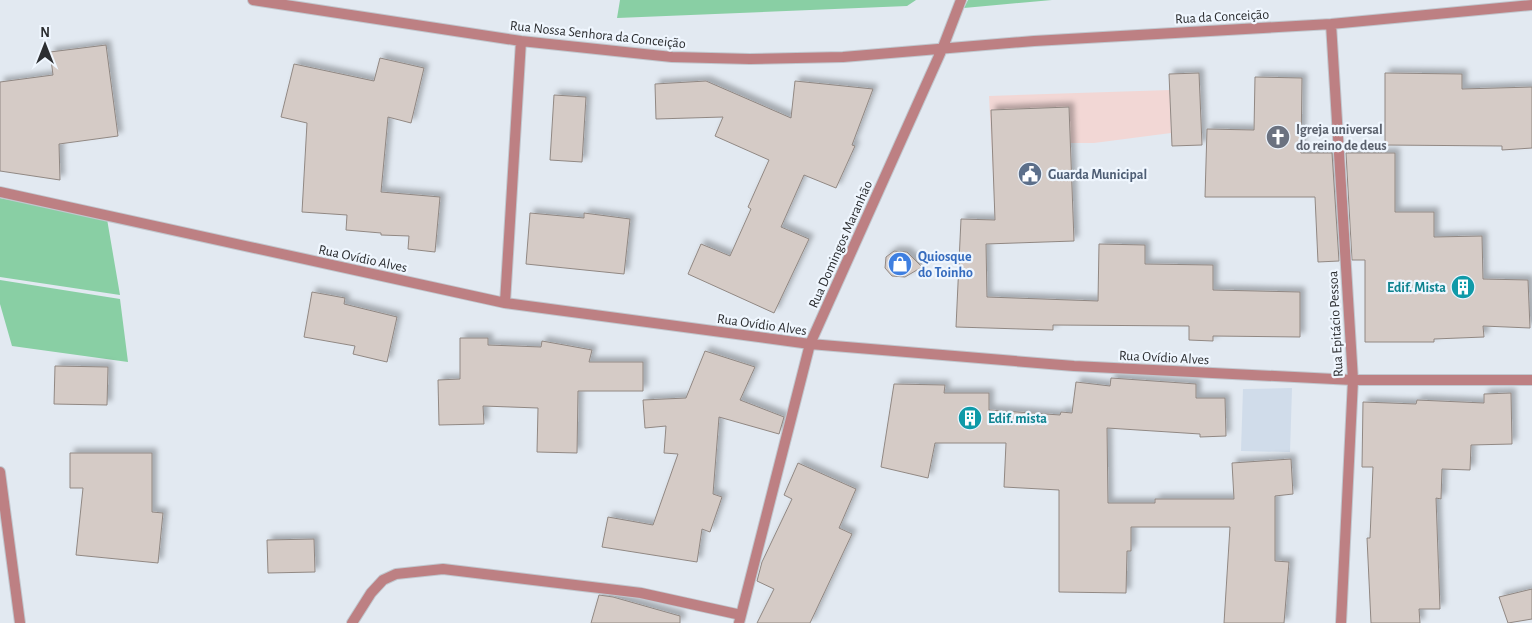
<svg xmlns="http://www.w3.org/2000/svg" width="1532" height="623" font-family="'Alegreya Sans',sans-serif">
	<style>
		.commercial { fill: #f2d7d5 }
		.built { fill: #d0dcea }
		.green { fill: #89cfa4 }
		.building { fill: #d5cbc6; stroke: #918883; filter: url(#shadow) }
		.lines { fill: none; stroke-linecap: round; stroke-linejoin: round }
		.minor-casing { stroke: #c1c7ce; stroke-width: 12 }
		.minor { stroke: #bd8083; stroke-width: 10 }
		.labels { text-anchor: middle; stroke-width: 4.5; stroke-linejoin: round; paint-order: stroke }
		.street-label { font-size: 14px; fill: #2c2e31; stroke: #eff6fe }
		.worship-label { font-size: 14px; font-weight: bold; fill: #5b616d; stroke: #eff6fe; text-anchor: start }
		.service-label { font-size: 14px; font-weight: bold; fill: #4e5e75; stroke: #eff6fe; text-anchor: start }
		.shop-label { font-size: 14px; font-weight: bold; fill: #366cbe; stroke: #eff6fe; text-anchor: start }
		.culture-label { font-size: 14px; font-weight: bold; fill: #0d838f; stroke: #eff6fe; text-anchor: end }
	</style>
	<defs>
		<filter id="shadow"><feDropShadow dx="4.5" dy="-4.5" stdDeviation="2.5" flood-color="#0004"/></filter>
	</defs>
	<rect width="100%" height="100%" fill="#e2e9f1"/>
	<!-- commercial -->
	<path class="commercial" d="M 1170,90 L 1171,133 L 1094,143 L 1066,143 L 995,211 L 989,96 Z"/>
	<!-- built -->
	<path class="built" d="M 1292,388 L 1290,452 L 1241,451 L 1243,389 Z"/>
	<!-- green -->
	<path class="green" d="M 620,0 L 916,0 L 907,6 L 617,18 Z
		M 968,0 L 1052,0 L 964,8 Z
		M 0,198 L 107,219 L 120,295 L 0,277 Z
		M 0,280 L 120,299 L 128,362 L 12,346 L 0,304 Z"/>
	<!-- building -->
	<path class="building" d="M 106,45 L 118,136 L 59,144 L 60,180 L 0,171 L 0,82 L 53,75 L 50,52 Z
		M 380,58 L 424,68 L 411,123 L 388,117 L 381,192 L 440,197 L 435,252 L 408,249 L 409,236 L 381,235 L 381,233 L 346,230 L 347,215 L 302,212 L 307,123 L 281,117 L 294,64 L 374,81 Z
		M 1199,73 L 1202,145 L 1172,146 L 1169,74 Z
		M 1385,73 L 1462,74 L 1462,89 L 1532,87 L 1532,148 L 1502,150 L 1502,146 L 1385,145 Z
		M 1255,77 L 1302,78 L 1301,153 L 1332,153 L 1339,261 L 1318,262 L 1315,197 L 1205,197 L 1207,129 L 1254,130 Z
		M 706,81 L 791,118 L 795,81 L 873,89 L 852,145 L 855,146 L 836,188 L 804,175 L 781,227 L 809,239 L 774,313 L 688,274 L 701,244 L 730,256 L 751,209 L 748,207 L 769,160 L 715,136 L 723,117 L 656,119 L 655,84 Z
		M 554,95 L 586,97 L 582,162 L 550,160 Z
		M 1069,107 L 1074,241 L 986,244 L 987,297 L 1098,301 L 1099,244 L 1145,245 L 1145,264 L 1213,265 L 1213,290 L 1300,292 L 1300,337 L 1213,336 L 1213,341 L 1189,340 L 1189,326 L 1053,325 L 1053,330 L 956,327 L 961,219 L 995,220 L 991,110 Z
		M 1346,153 L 1395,153 L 1395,212 L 1434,212 L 1434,237 L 1482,236 L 1483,279 L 1528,280 L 1530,328 L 1483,326 L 1484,337 L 1434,339 L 1434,342 L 1365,342 L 1365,260 L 1352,260 Z
		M 530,213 L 584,218 L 584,213 L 630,219 L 624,274 L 526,264 Z
		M 894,251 L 907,252 L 922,267 L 905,277 L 892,276 L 885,268 L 886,257 Z
		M 312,292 L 345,298 L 344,304 L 397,317 L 387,362 L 353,354 L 355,346 L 304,337 Z
		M 460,338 L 488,338 L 488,345 L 541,347 L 542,341 L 592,350 L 589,362 L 643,362 L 643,391 L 578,391 L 577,453 L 537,452 L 538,408 L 483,406 L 484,424 L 439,425 L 438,380 L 460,379 Z
		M 705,351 L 755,367 L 740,400 L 784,417 L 779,434 L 719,417 L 713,494 L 722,497 L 710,532 L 702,529 L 697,562 L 602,547 L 608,517 L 653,525 L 678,454 L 664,453 L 666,426 L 645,428 L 643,400 L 686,398 Z
		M 55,366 L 108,367 L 107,405 L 54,404 Z
		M 1111,378 L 1196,384 L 1196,398 L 1225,398 L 1226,436 L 1200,437 L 1200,434 L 1107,428 L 1108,503 L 1155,503 L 1155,499 L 1234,499 L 1232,463 L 1291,459 L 1293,494 L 1275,496 L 1275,561 L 1289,562 L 1284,623 L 1224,623 L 1230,527 L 1131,527 L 1131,551 L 1127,551 L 1126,593 L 1059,592 L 1059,490 L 1004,487 L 1006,443 L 935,443 L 928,478 L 881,467 L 894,384 L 945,385 L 944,393 L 989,393 L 989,410 L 1060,415 L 1061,412 L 1072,413 L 1076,382 L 1110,386 Z
		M 1511,393 L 1512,444 L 1471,445 L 1470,470 L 1442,469 L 1441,499 L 1436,498 L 1440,609 L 1419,609 L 1420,623 L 1371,623 L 1367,538 L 1370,538 L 1373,467 L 1362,467 L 1363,402 L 1416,404 L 1417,400 L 1484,403 L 1484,394 Z
		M 70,453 L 152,453 L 152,512 L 163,513 L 158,563 L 76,555 L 83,488 L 70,488 Z
		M 798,463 L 856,489 L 839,528 L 852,534 L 810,623 L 757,623 L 774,589 L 757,581 L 762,562 L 792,499 L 784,495 Z
		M 314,539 L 315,572 L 268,573 L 267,540 Z
		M 1532,589 L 1532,619 L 1508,623 L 1499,597 Z
		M 599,595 L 613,597 L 680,616 L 680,623 L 591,623 Z"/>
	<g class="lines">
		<!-- minor casing -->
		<g class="minor-casing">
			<path id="minor" d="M 253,0 L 521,41 L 672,57 L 750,59 L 843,57 L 1034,41 L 1331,24 L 1532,5
				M 1331,24 L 1353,380 L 1341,623
				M 0,192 L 505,303 L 810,344 L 1074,366 L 1353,380 L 1532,380
				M 505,303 L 521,41
				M 0,472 L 20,623
				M 352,623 L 371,593 L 383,580 L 396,574 L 443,569 L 641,593 L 741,615
				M 739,623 L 810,344 L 943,47 L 961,0"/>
		</g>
		<!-- minor -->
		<use href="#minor" class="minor"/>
	</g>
	<!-- icons -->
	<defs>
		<g id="church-disc" transform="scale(1.25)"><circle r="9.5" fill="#6b7280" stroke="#eff6fe"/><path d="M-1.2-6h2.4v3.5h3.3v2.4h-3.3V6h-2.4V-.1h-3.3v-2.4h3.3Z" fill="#fff"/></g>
		<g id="civic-disc" transform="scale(1.25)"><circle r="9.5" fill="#5c6f8a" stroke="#eff6fe"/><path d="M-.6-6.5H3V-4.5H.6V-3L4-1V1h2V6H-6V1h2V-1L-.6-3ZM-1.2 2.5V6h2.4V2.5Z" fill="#fff"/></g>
		<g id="shop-disc" transform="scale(1.25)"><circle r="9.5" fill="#3f7fe0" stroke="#eff6fe"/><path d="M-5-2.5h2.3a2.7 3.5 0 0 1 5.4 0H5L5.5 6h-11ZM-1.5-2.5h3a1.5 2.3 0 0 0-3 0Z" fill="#fff"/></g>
		<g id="building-disc" transform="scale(1.25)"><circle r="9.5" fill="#0f9aa8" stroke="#eff6fe"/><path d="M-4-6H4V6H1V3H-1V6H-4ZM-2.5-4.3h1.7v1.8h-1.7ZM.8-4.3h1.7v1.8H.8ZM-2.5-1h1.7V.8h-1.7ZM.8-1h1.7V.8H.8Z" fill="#fff"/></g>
	</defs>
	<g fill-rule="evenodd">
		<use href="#church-disc" x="1278" y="137"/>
		<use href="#civic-disc" x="1030" y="174"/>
		<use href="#shop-disc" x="900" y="264"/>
		<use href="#building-disc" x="1463" y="287"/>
		<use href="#building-disc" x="970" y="418"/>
	</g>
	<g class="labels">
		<!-- street labels -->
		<g class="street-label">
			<text transform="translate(1222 16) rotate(-3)" y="5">Rua da Conceição</text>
			<text transform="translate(598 34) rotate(6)" y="5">Rua Nossa Senhora da Conceição</text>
			<text transform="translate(840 244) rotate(-66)" y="5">Rua Domingos Maranhão</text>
			<text transform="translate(363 258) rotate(12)" y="5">Rua Ovídio Alves</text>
			<text transform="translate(762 324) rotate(8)" y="5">Rua Ovídio Alves</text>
			<text transform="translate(1335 324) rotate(-93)" y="5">Rua Epitácio Pessoa</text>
			<text transform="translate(1164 357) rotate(3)" y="5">Rua Ovídio Alves</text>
		</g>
		<!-- worship labels -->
		<g class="worship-label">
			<text x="1296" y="134">Igreja universal<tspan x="1296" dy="16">do reino de deus</tspan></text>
		</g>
		<!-- service labels -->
		<g class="service-label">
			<text x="1048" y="179">Guarda Municipal</text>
		</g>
		<!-- shop labels -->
		<g class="shop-label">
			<text x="918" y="261">Quiosque<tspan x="918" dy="16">do Toinho</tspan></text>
		</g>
		<!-- culture labels -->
		<g class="culture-label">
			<text x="1446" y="292">Edif. Mista</text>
			<text x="988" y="423" text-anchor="start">Edif. mista</text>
		</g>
	</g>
	<!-- north arrow -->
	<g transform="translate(45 45)" stroke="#eff6fe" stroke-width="4" paint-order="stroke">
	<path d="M0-4L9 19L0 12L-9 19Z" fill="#2c2e31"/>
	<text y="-8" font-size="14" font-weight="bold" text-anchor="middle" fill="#2c2e31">N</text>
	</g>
</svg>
